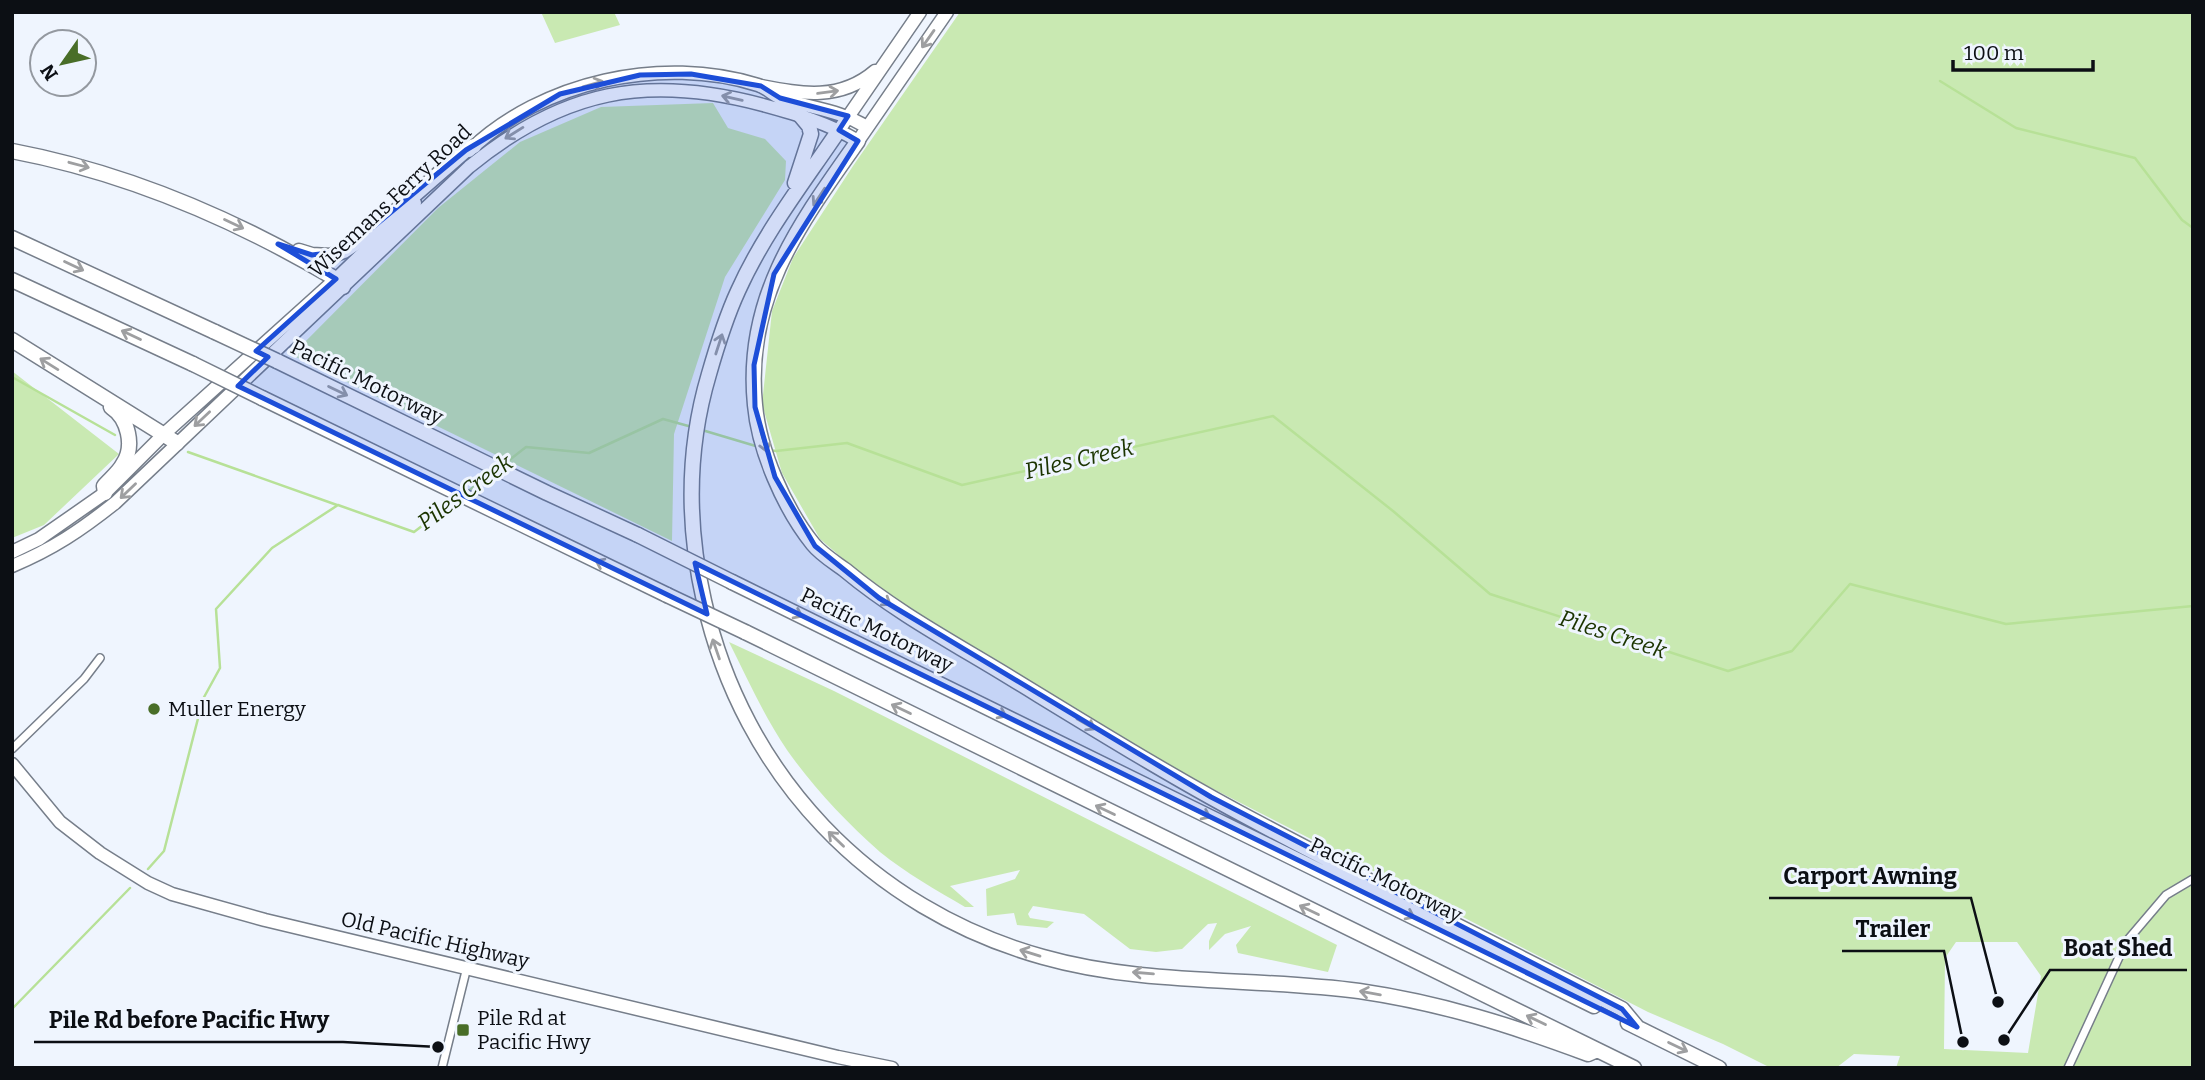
<svg xmlns="http://www.w3.org/2000/svg" width="2205" height="1080" font-family="Bitter,serif">
	<style>
		.green { fill: #c9e9b2; fill-rule: evenodd }
		.lines { fill: none; stroke-linecap: round; stroke-linejoin: round }
		.stream { stroke: #b7e197; stroke-width: 2.5 }
		.minor-casing { stroke: #767e8a; stroke-width: 10 }
		.primary-casing { stroke: #767e8a; stroke-width: 15 }
		.trunk-casing { stroke: #767e8a; stroke-width: 15 }
		.motorway-casing { stroke: #767e8a; stroke-width: 17 }
		.minor { stroke: #fff; stroke-width: 7 }
		.primary { stroke: #fff; stroke-width: 12 }
		.trunk { stroke: #fff; stroke-width: 12 }
		.motorway { stroke: #fff; stroke-width: 14 }
		.motorway-bridge-casing { stroke: #767e8a; stroke-width: 17; stroke-linecap: butt }
		.motorway-bridge { stroke: #fff; stroke-width: 14 }
		.oneway { stroke: #9e9fa1 }
		.marked { fill: #1d4ed8; fill-opacity: 0.2; stroke: #1d4ed8; stroke-width: 5; stroke-linejoin: round }
		.poi-dot { fill: #496e28; stroke: #eff5fe; stroke-width: 2.5 }
		.labels { text-anchor: middle; stroke-width: 6; stroke-linejoin: round; paint-order: stroke }
		.street-label { font-size: 21px; fill: #0c0f14; stroke: #eff5fe }
		.poi-label { font-size: 21px; fill: #0c0f14; stroke: #eff5fe; text-anchor: start }
		.water-label { font-size: 23px; font-style: italic; fill: #1b3400; stroke: #eff5fe }
		.leader { fill: none; stroke: #0c0f14; stroke-width: 2.5 }
		.callout-dot { fill: #0c0f14; stroke: #eff5fe; stroke-width: 2.5 }
		.callout-label { font-size: 23px; text-anchor: middle; font-weight: bold; fill: #0c0f14; stroke: #eff5fe; stroke-width: 6; stroke-linejoin: round; paint-order: stroke }
	</style>
	<rect width="100%" height="100%" fill="#eff5fe"/>
	<!-- green -->
	<path class="green" d="M 541,12 L 614,12 L 620,25 L 555,43 Z
		M 960,12 L 2193,12 L 2193,1068 L 1896,1068 L 1900,1056 L 1854,1054 L 1836,1068 L 1771,1068 L 1723,1044 L 1648,1012 L 1186,775 L 885,595 L 820,539 L 782,473 L 762,404 L 772,311 L 793,258 L 853,166 ZM 1956,942 L 2017,942 L 2041,976 L 2028,1053 L 1944,1049 L 1945,958 Z
		M 713,103 L 728,128 L 765,139 L 786,161 L 785,180 L 725,277 L 674,434 L 672,541 L 292,355 L 438,208 L 520,142 L 601,107 Z
		M 12,371 L 119,454 L 44,525 L 12,538 Z
		M 729,642 L 834,691 L 1337,945 L 1328,972 L 1238,953 L 1236,945 L 1251,926 L 1225,934 L 1209,950 L 1209,941 L 1217,923 L 1208,924 L 1182,949 L 1156,952 L 1130,949 L 1084,914 L 1033,906 L 1028,914 L 1030,918 L 1054,922 L 1047,928 L 1017,925 L 1014,913 L 987,916 L 986,889 L 1015,879 L 1020,870 L 950,886 L 974,907 L 965,907 C 936,890 906,873 880,852 C 846,822 813,787 787,750 C 764,716 747,678 729,642 Z"/>
	<g class="lines">
		<!-- stream -->
		<path class="stream" d="M 1940,81 L 2016,128 L 2135,158 L 2182,220 L 2193,228
			M 12,377 L 115,435
			M 702,430 L 759,447
			M 769,450 L 776,451 L 847,443 L 962,485 L 1273,416 L 1393,511 L 1490,594 L 1728,671 L 1792,651 L 1850,584 L 2006,624 L 2193,606
			M 188,452 L 337,505
			M 503,465 L 526,447 L 589,453 L 663,419 L 692,427
			M 467,492 L 492,473
			M 148,869 L 164,851 L 203,699 L 220,668 L 216,609 L 272,548 L 338,505 L 414,532 L 459,498
			M 12,1009 L 130,888"/>
		<!-- minor casing -->
		<g class="minor-casing">
			<path id="minor" d="M 12,749 L 84,679 L 100,658
				M 442,1068 L 467,967
				M 2068,1068 L 2126,942 L 2166,895 L 2193,879"/>
		</g>
		<!-- primary casing -->
		<g class="primary-casing">
			<path id="primary" d="M 469,151 C 542,81 662,55 758,85 C 767,88 773,95 781,98 C 812,109 837,109 867,127
				M 12,552 L 39,539 L 105,493 L 164,434 L 336,279 L 415,203
				M 12,566 C 53,549 81,530 115,503 L 469,167 C 563,90 647,74 763,105 C 796,114 828,123 858,141
				M 12,764 L 60,822 L 100,853 L 148,883 L 172,894 L 265,920 L 838,1057 L 892,1068"/>
		</g>
		<!-- trunk casing -->
		<g class="trunk-casing">
			<path id="trunk" d="M 761,86 C 802,94 840,101 875,71
				M 839,130 L 920,12
				M 858,141 L 947,12"/>
		</g>
		<!-- motorway casing -->
		<g class="motorway-casing">
			<path id="motorway" d="M 839,130 C 804,182 764,233 738,291 C 726,317 717,346 709,374 C 687,448 687,526 704,601 C 743,775 870,909 1043,957 C 1145,986 1254,977 1359,991 C 1441,1003 1510,1025 1588,1054 L 1597,1050
				M 858,141 C 800,223 744,298 755,405 C 759,450 784,508 813,544 C 821,554 834,562 845,570 C 893,610 948,640 1001,672 C 1088,725 1174,779 1264,826 C 1382,889 1502,948 1622,1009 L 1637,1027
				M 12,151 C 128,173 235,219 336,279 L 343,287
				M 795,183 L 811,134 L 809,126 L 799,114
				M 12,238 L 215,332
				M 299,251 L 312,255 L 330,256 L 344,251 L 372,232 L 466,150 L 474,146
				M 12,280 L 193,364
				M 12,340 L 177,443
				M 277,361 L 547,493 L 638,535
				M 262,398 L 667,595
				M 105,493 L 104,486 C 110,479 119,472 123,464 C 135,446 128,418 111,407
				M 732,582 L 1594,1006
				M 745,632 L 1634,1068
				M 1628,1023 L 1719,1068"/>
		</g>
		<!-- minor -->
		<use href="#minor" class="minor"/>
		<!-- primary -->
		<use href="#primary" class="primary"/>
		<!-- trunk -->
		<use href="#trunk" class="trunk"/>
		<!-- motorway -->
		<use href="#motorway" class="motorway"/>
		<!-- motorway-bridge casing -->
		<g class="motorway-bridge-casing">
			<path id="motorway-bridge" d="M 215,332 L 277,361
				M 193,364 L 262,398
				M 638,535 L 732,582
				M 667,595 L 745,632"/>
		</g>
		<!-- motorway-bridge -->
		<use href="#motorway-bridge" class="motorway-bridge"/>
	</g>
	<!-- one-way arrows -->
	<defs><path id="oneway-shaft" d="M-6 0H5M1.5-3L5.5 0L1.5 3" fill="none" stroke-width="1.6" stroke-linecap="round" stroke-linejoin="round" transform="scale(1.75)"/></defs>
	<g class="oneway">
		<use href="#oneway-shaft" transform="translate(928 39) rotate(125)"/>
		<use href="#oneway-shaft" transform="translate(593 84) rotate(-16)"/>
		<use href="#oneway-shaft" transform="translate(828 92) rotate(-8)"/>
		<use href="#oneway-shaft" transform="translate(732 98) rotate(-167)"/>
		<use href="#oneway-shaft" transform="translate(514 133) rotate(148)"/>
		<use href="#oneway-shaft" transform="translate(79 165) rotate(15)"/>
		<use href="#oneway-shaft" transform="translate(819 197) rotate(123)"/>
		<use href="#oneway-shaft" transform="translate(234 224) rotate(25)"/>
		<use href="#oneway-shaft" transform="translate(74 266) rotate(25)"/>
		<use href="#oneway-shaft" transform="translate(131 335) rotate(-155)"/>
		<use href="#oneway-shaft" transform="translate(719 344) rotate(-72)"/>
		<use href="#oneway-shaft" transform="translate(49 364) rotate(-148)"/>
		<use href="#oneway-shaft" transform="translate(338 391) rotate(26)"/>
		<use href="#oneway-shaft" transform="translate(202 419) rotate(137)"/>
		<use href="#oneway-shaft" transform="translate(764 442) rotate(74)"/>
		<use href="#oneway-shaft" transform="translate(128 491) rotate(136)"/>
		<use href="#oneway-shaft" transform="translate(605 565) rotate(-154)"/>
		<use href="#oneway-shaft" transform="translate(882 599) rotate(34)"/>
		<use href="#oneway-shaft" transform="translate(793 612) rotate(26)"/>
		<use href="#oneway-shaft" transform="translate(716 649) rotate(-109)"/>
		<use href="#oneway-shaft" transform="translate(901 709) rotate(-154)"/>
		<use href="#oneway-shaft" transform="translate(997 712) rotate(26)"/>
		<use href="#oneway-shaft" transform="translate(1086 724) rotate(30)"/>
		<use href="#oneway-shaft" transform="translate(1105 810) rotate(-154)"/>
		<use href="#oneway-shaft" transform="translate(1201 813) rotate(26)"/>
		<use href="#oneway-shaft" transform="translate(836 839) rotate(-136)"/>
		<use href="#oneway-shaft" transform="translate(1309 910) rotate(-154)"/>
		<use href="#oneway-shaft" transform="translate(1405 913) rotate(26)"/>
		<use href="#oneway-shaft" transform="translate(1030 953) rotate(-163)"/>
		<use href="#oneway-shaft" transform="translate(1143 973) rotate(-175)"/>
		<use href="#oneway-shaft" transform="translate(1370 993) rotate(-170)"/>
		<use href="#oneway-shaft" transform="translate(1536 1020) rotate(-154)"/>
		<use href="#oneway-shaft" transform="translate(1678 1047) rotate(26)"/>
	</g>
	<!-- marked area -->
	<path class="marked" d="M 691,74 L 761,86 L 780,98 L 848,116 L 839,130 L 858,141 L 774,274 L 754,365 L 755,407 L 775,477 L 815,546 L 879,598 L 1211,797 L 1622,1009 L 1637,1027 L 695,563 L 707,614 L 238,386 L 268,357 L 256,351 L 336,279 L 278,244 L 312,255 L 344,251 L 466,150 L 560,94 L 640,75 Z"/>
	<!-- markers -->
	<g class="poi-dot">
		<circle cx="154" cy="709" r="7"/>
		<rect x="456" y="1023" width="14" height="14" rx="3.5"/>
	</g>
	<g class="labels">
		<!-- street labels -->
		<g class="street-label">
			<text transform="translate(390 201) rotate(-43)" y="7">Wisemans Ferry Road</text>
			<text transform="translate(367 382) rotate(26)" y="7">Pacific Motorway</text>
			<text transform="translate(877 630) rotate(26)" y="7">Pacific Motorway</text>
			<text transform="translate(1386 880) rotate(26)" y="7">Pacific Motorway</text>
			<text transform="translate(435 940) rotate(13)" y="7">Old Pacific Highway</text>
		</g>
		<!-- poi labels -->
		<g class="poi-label">
			<text x="168" y="716">Muller Energy</text>
			<text x="477" y="1025">Pile Rd at<tspan x="477" dy="24">Pacific Hwy</tspan></text>
		</g>
		<!-- water labels -->
		<g class="water-label">
			<text transform="translate(1079 459) rotate(-13)" y="8">Piles Creek</text>
			<text transform="translate(465 492) rotate(-36)" y="8">Piles Creek</text>
			<text transform="translate(1613 634) rotate(18)" y="8">Piles Creek</text>
		</g>
	</g>
	<!-- callouts -->
	<path class="leader" d="M1998 1002L1971 898H1769M1963 1042L1944 951H1842M2004 1040L2050 970H2187M438 1047L343 1042H34"/>
	<g class="callout-dot">
		<circle cx="1998" cy="1002" r="7"/>
		<circle cx="1963" cy="1042" r="7"/>
		<circle cx="2004" cy="1040" r="7"/>
		<circle cx="438" cy="1047" r="7"/>
	</g>
	<g class="callout-label">
		<text x="1870" y="884">Carport Awning</text>
		<text x="1893" y="937">Trailer</text>
		<text x="2118" y="956">Boat Shed</text>
		<text x="189" y="1028">Pile Rd before Pacific Hwy</text>
	</g>
	<!-- border -->
	<rect width="2205" height="1080" fill="none" stroke="#0c0f14" stroke-width="28"/>
	<!-- north arrow -->
	<g transform="translate(63 63) rotate(236)"><circle r="33" fill="#eff5fe" stroke="#9499a0" stroke-width="2"/>
	<path d="M0-5L12 26L0 18L-12 26Z" fill="#496e28"/>
	<text y="-10" font-size="19" font-weight="bold" text-anchor="middle" fill="#0c0f14">N</text>
	</g>
	<!-- scale -->
	<path d="M1953 60v10h140v-10" fill="none" stroke="#0c0f14" stroke-width="3.5"/>
	<text x="1964" y="60" font-size="21" fill="#0c0f14" stroke="#eff5fe" stroke-width="5" paint-order="stroke">100 m</text>
</svg>
